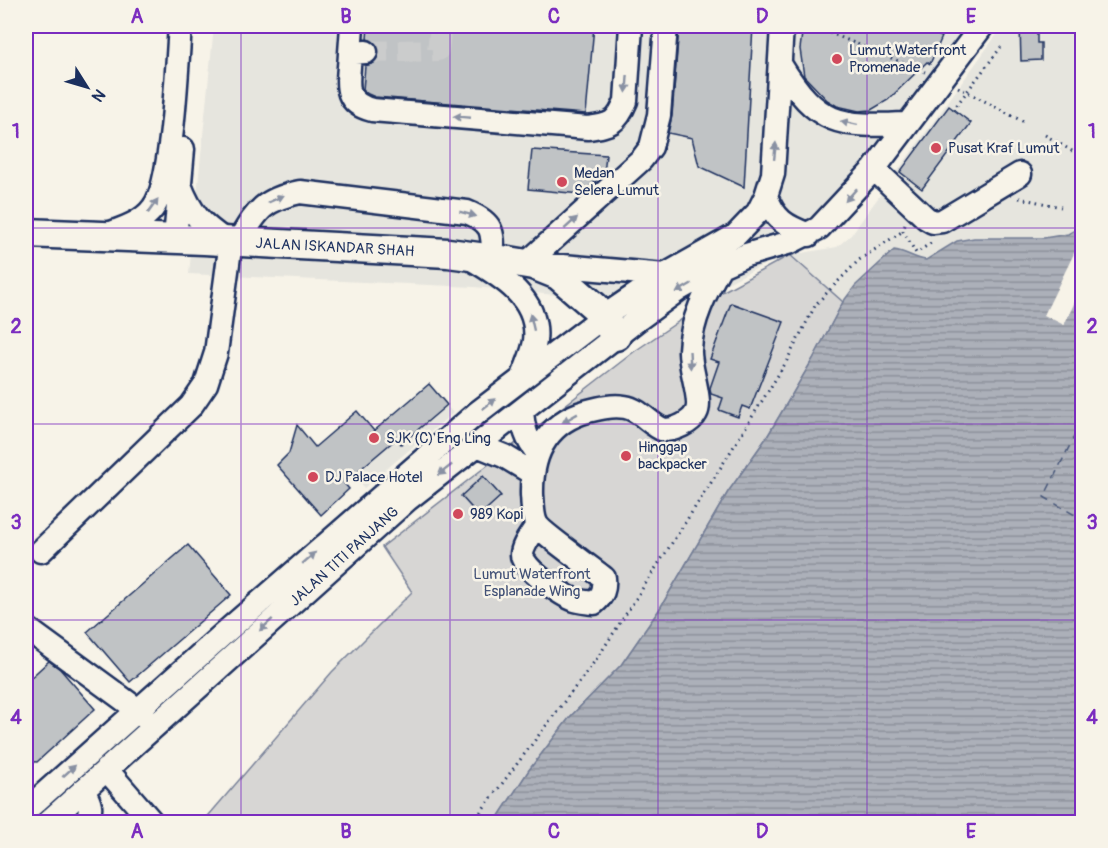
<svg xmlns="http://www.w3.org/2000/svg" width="1108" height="848" font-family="Pangolin,sans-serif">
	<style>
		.built { fill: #e6e5de }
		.green { fill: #d7d6d4; stroke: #798299; stroke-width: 1.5 }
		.water { fill: url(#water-rules); stroke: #727c95; stroke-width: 1.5 }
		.pier { fill: #f7f3e8 }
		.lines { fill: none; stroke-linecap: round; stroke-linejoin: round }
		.ferry { stroke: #465679; stroke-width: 1.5; stroke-dasharray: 8 6; stroke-linecap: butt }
		.building { fill: #c0c3c5; stroke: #1b2f5e; stroke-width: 1.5 }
		.minor-tunnel { stroke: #cbcccc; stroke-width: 22; stroke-dasharray: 22 11; stroke-linecap: butt }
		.minor-casing { stroke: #1b2f5e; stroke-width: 27 }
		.major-casing { stroke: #1b2f5e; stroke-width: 33 }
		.path { stroke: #1b2f5e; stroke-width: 3; stroke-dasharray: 1.5 4.5; stroke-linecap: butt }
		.minor { stroke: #f7f3e8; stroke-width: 22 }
		.major { stroke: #f7f3e8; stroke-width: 28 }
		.oneway { fill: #8991a3 }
		.grid { fill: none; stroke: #7b2cbf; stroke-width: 1.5; stroke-opacity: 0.55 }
		.poi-dot { fill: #d1495b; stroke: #f7f3e8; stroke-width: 2 }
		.labels { text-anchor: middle; stroke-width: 5; stroke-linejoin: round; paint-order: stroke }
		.poi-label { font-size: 15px; fill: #1b2f5e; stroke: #f7f3e8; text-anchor: start }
		.street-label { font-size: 15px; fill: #1b2f5e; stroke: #f7f3e8 }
		.park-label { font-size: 15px; fill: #415076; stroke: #f7f3e8 }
		.neatline { fill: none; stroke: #7b2cbf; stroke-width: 2 }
		.grid-label { font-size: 20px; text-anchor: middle; font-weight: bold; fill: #7b2cbf }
	</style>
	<defs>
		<pattern id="water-rules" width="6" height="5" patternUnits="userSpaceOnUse" patternTransform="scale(1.5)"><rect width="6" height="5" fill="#acb0b9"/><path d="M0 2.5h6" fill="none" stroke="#8b909a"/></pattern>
	</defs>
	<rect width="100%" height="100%" fill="#f7f3e8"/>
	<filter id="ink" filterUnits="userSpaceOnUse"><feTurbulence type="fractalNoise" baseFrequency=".0167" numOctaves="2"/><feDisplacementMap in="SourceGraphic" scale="12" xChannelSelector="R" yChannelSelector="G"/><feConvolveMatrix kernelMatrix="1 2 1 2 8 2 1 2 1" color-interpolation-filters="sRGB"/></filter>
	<g filter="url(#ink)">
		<!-- built -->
		<path class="built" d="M 214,26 L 990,26 L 838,228 L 679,307 L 474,287 L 189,274 Z
			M 1003,26 L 1082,26 L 1082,226 L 1068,234 L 1044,238 L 974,238 L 957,241 L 926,260 L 917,259 L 894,250 L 855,286 L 843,302 L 790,255 L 837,247 L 851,235 Z
			M 429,384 L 453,413 L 364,488 L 323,440 L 357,411 L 374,431 Z"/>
		<!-- green -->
		<path class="green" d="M 790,255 L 843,302 L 813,359 L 767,437 L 728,492 L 659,610 L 621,665 L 570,717 L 529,770 L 495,822 L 203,822 L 332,672 L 412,592 L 382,547 L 635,351 L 722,292 Z"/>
		<!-- water -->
		<path class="water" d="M 1082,226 L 1082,822 L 495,822 L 529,770 L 570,717 L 621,665 L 659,610 L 728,492 L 767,437 L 813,359 L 843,302 L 855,286 L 894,250 C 905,251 915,259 926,260 L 957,241 L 974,238 L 1044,238 L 1068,234 Z"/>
		<!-- pier -->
		<path class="pier" d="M 1082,237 L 1082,287 L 1064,325 L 1044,315 Z"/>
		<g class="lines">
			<!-- ferry -->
			<path class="ferry" d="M 1082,421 L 1044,497 L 1082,519"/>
		</g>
		<!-- building -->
		<path class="building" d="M 368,26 L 594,26 L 586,114 L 375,97 L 368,94 L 363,90 L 365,66 L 374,63 L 378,57 L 379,52 L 377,44 L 367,39 Z
			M 679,26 L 753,26 L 744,187 L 699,166 L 692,138 L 668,133 L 672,116 Z
			M 803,26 L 915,26 L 942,37 L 930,64 L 927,62 L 888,100 L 871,110 L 859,111 L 837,106 L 827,100 L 804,76 L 800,49 Z
			M 1020,26 L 1037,26 L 1037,43 L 1041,43 L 1041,60 L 1021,61 Z
			M 949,106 L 971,123 L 922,189 L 900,172 Z
			M 532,150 L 606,155 L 604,174 L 581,194 L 528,189 Z
			M 731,303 L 784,322 L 750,409 L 742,406 L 738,417 L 719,410 L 723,398 L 711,394 L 710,388 L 719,362 L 710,359 Z
			M 429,384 L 447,405 L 401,444 L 396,439 L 344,483 L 349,489 L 321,515 L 277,465 L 289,453 L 297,425 L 315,447 L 357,411 L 374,431 Z
			M 483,476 L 501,496 L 479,516 L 461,496 Z
			M 188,545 L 231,595 L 130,682 L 87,632 Z
			M 49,661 L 60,669 L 95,709 L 37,762 L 26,761 L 26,682 Z"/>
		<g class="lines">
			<!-- minor-tunnel -->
			<path class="minor-tunnel" d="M 366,52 L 438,50 L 441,26"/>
			<!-- minor casing -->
			<g class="minor-casing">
				<path id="minor" d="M 366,52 L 350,53 C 349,80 340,102 372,110 L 588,128 C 611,125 617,123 626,101 L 631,26
					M 350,53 L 352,26
					M 780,64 C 818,126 839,127 907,124
					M 874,169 L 926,218 L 933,222 L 942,221 L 1020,174
					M 180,185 C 191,214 201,224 226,241
					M 766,196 C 775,220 785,226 809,235
					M 106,235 C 123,228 142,223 153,208 C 173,183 177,62 180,26
					M 175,239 L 183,149
					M 238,242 C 257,211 262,200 300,192 L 467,212 C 494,223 493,232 493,259
					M 470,258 C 501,276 540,299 535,341 C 533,354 527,365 523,377
					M 528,262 L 642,159 L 651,147 L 659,115 L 666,26
					M 540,264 L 665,275
					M 522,410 C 523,427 526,440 538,453
					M 477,445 L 504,456 L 532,473
					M 537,525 C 532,534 522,545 522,555 C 522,568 563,596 575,600 C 581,602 588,602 594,603 C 603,596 605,589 604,578 C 592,568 540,532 536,523 C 532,514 533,504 532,495 C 531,455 547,422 588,411 C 600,408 612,405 625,407 C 640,409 650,425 664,430 C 675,430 691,423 696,413 C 703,401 689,368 690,350 C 691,320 706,292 720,267
					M 41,551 L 191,406 L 206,384 L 216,353 L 231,241
					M 26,628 L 138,710 L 148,721
					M 106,769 L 152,822
					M 83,790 C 90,802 94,810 85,822
					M 26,810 L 229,629 L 477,413 L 603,317 L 665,275 L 736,235 L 758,212 L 766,196 L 773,174 L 782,26
					M 48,822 L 408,499 L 637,320 L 678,290 L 721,266 L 746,255 L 791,242 L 819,228 L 874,169 L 982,26"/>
			</g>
			<!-- major casing -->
			<g class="major-casing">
				<path id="major" d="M 26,233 L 204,240 L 448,253 L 509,261 L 533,265 L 558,275 L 595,307 L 616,336"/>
			</g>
			<!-- path -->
			<path class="path" d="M 813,26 L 925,72
				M 958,87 L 1024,122
				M 953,110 L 1001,47
				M 1045,135 L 1082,157
				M 1019,198 L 1061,207
				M 905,225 L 903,231 L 916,253 L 934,241
				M 473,822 L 598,657 L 716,475 L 785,364 L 816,304 L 859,260 L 903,231"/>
			<!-- minor -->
			<use href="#minor" class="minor"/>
			<!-- major -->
			<use href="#major" class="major"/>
		</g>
		<!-- one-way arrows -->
		<defs><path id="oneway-solid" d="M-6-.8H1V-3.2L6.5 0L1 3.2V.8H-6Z" transform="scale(1.5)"/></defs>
		<g class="oneway">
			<use href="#oneway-solid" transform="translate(627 84) rotate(94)"/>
			<use href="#oneway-solid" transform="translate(462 117) rotate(-175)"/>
			<use href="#oneway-solid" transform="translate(849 123) rotate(-168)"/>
			<use href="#oneway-solid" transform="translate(775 151) rotate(-84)"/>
			<use href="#oneway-solid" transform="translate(851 195) rotate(132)"/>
			<use href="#oneway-solid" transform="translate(276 199) rotate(-24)"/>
			<use href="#oneway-solid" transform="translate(153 206) rotate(-55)"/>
			<use href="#oneway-solid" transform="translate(468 214) rotate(15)"/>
			<use href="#oneway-solid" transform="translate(571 223) rotate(-42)"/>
			<use href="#oneway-solid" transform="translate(684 288) rotate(150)"/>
			<use href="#oneway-solid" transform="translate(532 322) rotate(-103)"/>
			<use href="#oneway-solid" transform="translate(690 360) rotate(87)"/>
			<use href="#oneway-solid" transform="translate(489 404) rotate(-38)"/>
			<use href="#oneway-solid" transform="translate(570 418) rotate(151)"/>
			<use href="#oneway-solid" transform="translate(445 470) rotate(142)"/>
			<use href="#oneway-solid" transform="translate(309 558) rotate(-41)"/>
			<use href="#oneway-solid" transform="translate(266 625) rotate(138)"/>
			<use href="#oneway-solid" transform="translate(69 771) rotate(-42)"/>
		</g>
	</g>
	<!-- grid -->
	<path class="grid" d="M 241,26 L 241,822M 450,26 L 450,822M 658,26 L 658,822M 867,26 L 867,822M 26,228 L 1082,228M 26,424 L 1082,424M 26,620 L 1082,620"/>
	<!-- markers -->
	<g class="poi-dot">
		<circle cx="837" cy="59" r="6"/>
		<circle cx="936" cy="148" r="6"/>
		<circle cx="562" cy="182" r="6"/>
		<circle cx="374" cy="438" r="6"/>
		<circle cx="626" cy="456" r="6"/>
		<circle cx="313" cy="477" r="6"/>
		<circle cx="458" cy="514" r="6"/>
	</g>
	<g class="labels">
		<!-- poi labels -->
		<g class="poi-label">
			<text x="849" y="55">Lumut Waterfront<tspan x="849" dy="17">Promenade</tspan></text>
			<text x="948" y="153">Pusat Kraf Lumut</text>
			<text x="574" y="178">Medan<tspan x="574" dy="17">Selera Lumut</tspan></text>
			<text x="386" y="443">SJK (C) Eng Ling</text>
			<text x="638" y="452">Hinggap<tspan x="638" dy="17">backpacker</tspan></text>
			<text x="325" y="482">DJ Palace Hotel</text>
			<text x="470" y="519">989 Kopi</text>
		</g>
		<!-- street labels -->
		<g class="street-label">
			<text transform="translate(335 247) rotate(3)" y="5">JALAN ISKANDAR SHAH</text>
			<text transform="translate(344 556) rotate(-42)" y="5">JALAN TITI PANJANG</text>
		</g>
		<!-- park labels -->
		<g class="park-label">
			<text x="532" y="579">Lumut Waterfront<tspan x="532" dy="17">Esplanade Wing</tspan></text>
		</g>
	</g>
	<!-- margin -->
	<rect width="1108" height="848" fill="none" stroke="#f7f3e8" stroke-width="66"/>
	<!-- north arrow -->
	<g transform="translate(87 87) rotate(127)" stroke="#f7f3e8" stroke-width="4.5" paint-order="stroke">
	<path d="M0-4.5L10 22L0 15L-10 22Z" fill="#1b2f5e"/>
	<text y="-9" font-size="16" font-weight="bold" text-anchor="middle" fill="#1b2f5e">N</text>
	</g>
	<rect x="33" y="33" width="1042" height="782" class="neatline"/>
	<g class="grid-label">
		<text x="137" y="23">A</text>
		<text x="346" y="23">B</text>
		<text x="554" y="23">C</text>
		<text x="762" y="23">D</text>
		<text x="971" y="23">E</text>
		<text x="16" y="138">1</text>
		<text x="1092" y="138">1</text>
		<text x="16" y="333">2</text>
		<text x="1092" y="333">2</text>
		<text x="16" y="529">3</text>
		<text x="1092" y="529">3</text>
		<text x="16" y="724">4</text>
		<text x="1092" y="724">4</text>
		<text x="137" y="838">A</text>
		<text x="346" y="838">B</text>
		<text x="554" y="838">C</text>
		<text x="762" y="838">D</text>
		<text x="971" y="838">E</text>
	</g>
</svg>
